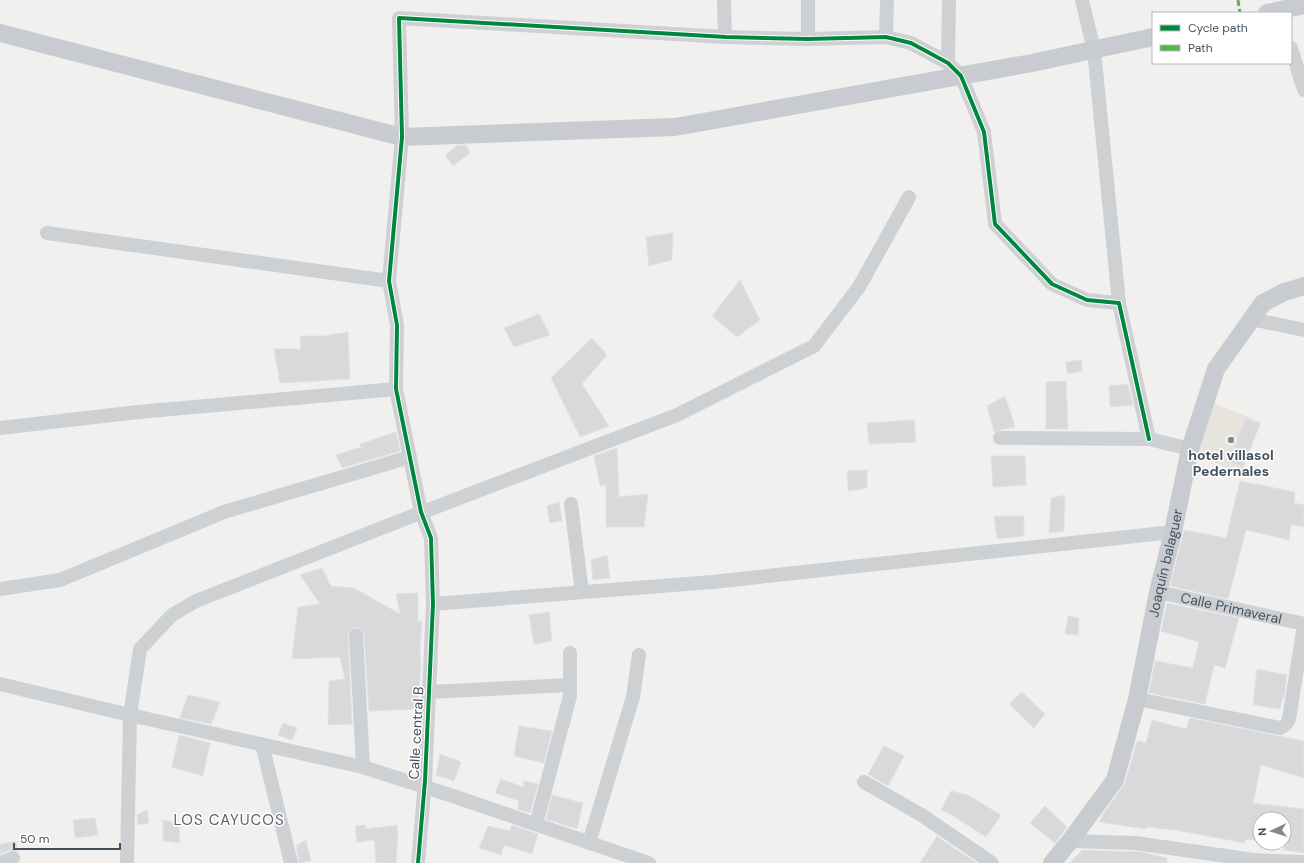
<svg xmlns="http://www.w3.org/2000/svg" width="1304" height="863" font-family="'DM Sans',sans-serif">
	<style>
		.commercial { fill: #e6e4dc }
		.building { fill: #d9d9db; stroke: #e2e2e2 }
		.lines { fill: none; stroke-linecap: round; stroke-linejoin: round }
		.minor { stroke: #ced1d4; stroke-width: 14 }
		.major { stroke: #c8cbd0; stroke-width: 18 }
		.quiet { stroke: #57b448; stroke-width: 3; stroke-dasharray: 6 3; stroke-linecap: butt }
		.cycleway-casing { stroke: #fff; stroke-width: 6 }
		.cycleway { stroke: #00873e; stroke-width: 4 }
		.poi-dot { fill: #818991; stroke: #fff; stroke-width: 1.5 }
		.labels { text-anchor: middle; stroke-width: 3; stroke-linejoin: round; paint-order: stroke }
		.poi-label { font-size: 14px; font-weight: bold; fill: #45515e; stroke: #fff }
		.street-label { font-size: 14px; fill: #45515e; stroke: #fff }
		.neighbourhood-label { font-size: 15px; letter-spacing: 1px; fill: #5b5e64; stroke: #fff }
	</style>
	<rect width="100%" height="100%" fill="#f1f0ef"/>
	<!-- commercial -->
	<path class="commercial" d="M 1214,403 L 1261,422 L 1241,474 L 1197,455 Z"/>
	<!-- building -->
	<path class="building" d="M 458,145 L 466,145 L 470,153 L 453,166 L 445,155 Z
		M 673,233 L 672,260 L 649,266 L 646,237 Z
		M 740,280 L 760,320 L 737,337 L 712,316 Z
		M 539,314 L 550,335 L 514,347 L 504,328 Z
		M 348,332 L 350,379 L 280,383 L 274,349 L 301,349 L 300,336 L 322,336 Z
		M 592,338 L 607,355 L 582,384 L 609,426 L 580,437 L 551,378 Z
		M 1082,360 L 1082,371 L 1067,374 L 1066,362 Z
		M 1066,381 L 1068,429 L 1046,429 L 1046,382 Z
		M 1128,384 L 1133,405 L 1110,407 L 1109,386 Z
		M 1005,396 L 1015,427 L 1000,430 L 994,432 L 987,406 Z
		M 1245,418 L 1260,424 L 1243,467 L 1230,462 Z
		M 914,420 L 916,442 L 869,444 L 867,423 Z
		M 396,432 L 400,451 L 342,468 L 336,455 L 361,447 L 360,444 Z
		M 617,448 L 619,497 L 648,494 L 644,527 L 606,527 L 606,485 L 600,486 L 594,456 Z
		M 991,456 L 1025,456 L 1026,485 L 993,487 Z
		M 867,470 L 867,488 L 848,491 L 847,471 Z
		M 1240,481 L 1295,492 L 1294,503 L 1304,505 L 1304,527 L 1291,524 L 1289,540 L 1246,530 L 1228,599 L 1170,586 L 1184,530 L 1226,538 Z
		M 1065,495 L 1064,531 L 1049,533 L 1051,498 Z
		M 559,502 L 562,521 L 550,523 L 547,506 Z
		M 994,516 L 1024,516 L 1024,536 L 997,539 Z
		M 607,555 L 610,578 L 593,580 L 591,560 Z
		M 322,568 L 331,586 L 354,588 L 400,614 L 396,594 L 418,593 L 418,621 L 422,621 L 420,648 L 421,668 L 417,709 L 369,711 L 364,635 L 363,631 L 360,628 L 355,627 L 349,631 L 348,635 L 352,724 L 328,725 L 329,681 L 345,679 L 340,657 L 292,659 L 298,607 L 320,604 L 300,575 Z
		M 1167,603 L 1239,618 L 1225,668 L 1214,665 L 1205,704 L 1149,693 L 1155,661 L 1193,668 L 1199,642 L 1161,631 Z
		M 549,612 L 552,641 L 534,644 L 529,615 Z
		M 1068,616 L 1079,618 L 1078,635 L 1065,634 Z
		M 1257,669 L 1287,675 L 1284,699 L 1282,699 L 1280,709 L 1253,705 Z
		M 1022,692 L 1045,714 L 1034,728 L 1009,704 Z
		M 188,695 L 220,702 L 211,724 L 180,718 Z
		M 1190,718 L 1304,741 L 1304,778 L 1261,765 L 1253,803 L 1304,809 L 1304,853 L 1284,850 L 1284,819 L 1260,819 L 1260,841 L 1246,839 L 1245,843 L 1175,830 L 1146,827 L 1146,829 L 1099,822 L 1104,813 L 1125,783 L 1137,741 L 1146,743 L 1152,720 L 1186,729 Z
		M 283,723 L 297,728 L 292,740 L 278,735 Z
		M 519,726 L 552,731 L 544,763 L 514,756 Z
		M 179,735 L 210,743 L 203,776 L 172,767 Z
		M 884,746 L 904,756 L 888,786 L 868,774 Z
		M 440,754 L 461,762 L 454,781 L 436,775 Z
		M 501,779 L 523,787 L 524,781 L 538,784 L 530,813 L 517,809 L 519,801 L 495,793 Z
		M 951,791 L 968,795 L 1001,815 L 986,837 L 952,815 L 941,810 Z
		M 552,795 L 583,803 L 577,829 L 546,819 Z
		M 1045,806 L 1067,827 L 1055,843 L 1030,823 Z
		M 147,810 L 149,823 L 138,825 L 137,815 Z
		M 95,818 L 98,835 L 75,838 L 73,820 Z
		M 163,820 L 179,824 L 180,843 L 163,841 Z
		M 366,825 L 366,829 L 397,825 L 398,835 L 396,863 L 376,863 L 374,840 L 357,842 L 355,826 Z
		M 512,825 L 538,834 L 532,854 L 504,845 L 501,855 L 479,848 L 488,826 L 510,831 Z
		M 937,836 L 942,840 L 977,863 L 920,863 Z
		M 306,840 L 311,861 L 299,863 L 296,846 Z
		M 16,841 L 17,851 L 10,850 L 0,854 L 0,844 Z
		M 1082,850 L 1141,852 L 1167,858 L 1167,863 L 1070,863 Z"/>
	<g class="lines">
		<!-- minor -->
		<g class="minor">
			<path d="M 724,0 L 725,37"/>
			<path d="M 1082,0 L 1094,50 L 1119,303"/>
			<path d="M 886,37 L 887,0"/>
			<path d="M 808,39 L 808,0"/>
			<path d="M 1291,48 L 1304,90"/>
			<path d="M 948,63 L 949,0"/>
			<path d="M 47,233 L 389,281"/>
			<path d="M 1251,319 L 1304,330"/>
			<path d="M 0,428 L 138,412 L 396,389"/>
			<path d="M 1000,438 L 1149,439 L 1190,449"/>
			<path d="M 571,504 L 582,592"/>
			<path d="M 0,589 L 60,580 L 224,512 L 410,457"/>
			<path id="s1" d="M 1158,592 L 1304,624"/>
			<path d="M 433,604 L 712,582 L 1173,532"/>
			<path d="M 356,635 L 363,767"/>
			<path d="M 0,684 L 130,715 L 363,767 L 453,796 L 649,863"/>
			<path d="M 429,692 L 570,685"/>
			<path d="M 1137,699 L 1280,728 C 1285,726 1287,724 1289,719 L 1304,625"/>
			<path d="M 262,744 L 291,863"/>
			<path d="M 864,782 L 923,816 L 992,863"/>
			<path d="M 536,824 L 570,696 L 570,653"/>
			<path d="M 1070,841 L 1135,843 L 1254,860 L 1304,862"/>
			<path d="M 589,843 L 633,697 L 639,655"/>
			<path d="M 1,863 L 13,858"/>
			<path d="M 127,863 L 130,715 L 140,649 L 172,615 L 196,601 L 402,520 L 677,415 L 814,346 L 859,287 L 909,197"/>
			<path d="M 418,863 L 425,781 L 433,604 L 431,538 L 421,512 L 396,389 L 397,325 L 389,281 L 402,137 L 399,18 L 726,37 L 808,39 L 886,37 L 911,43 L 948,63 L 961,76 L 984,132 L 995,224 L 1052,284 L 1087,300 L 1119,303 L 1149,439"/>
		</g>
		<!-- major -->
		<g class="major">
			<path d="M 1267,13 L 1304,5"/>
			<path d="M 0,33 L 402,137 L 675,127 L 1032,63 L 1153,37"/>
			<path id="s2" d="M 1052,863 L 1070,841 L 1115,780 L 1137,699 L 1158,592 L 1173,532 L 1190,449 L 1216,369 L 1263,303 L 1284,292 L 1304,286"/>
		</g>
		<!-- quiet -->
		<path class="quiet" d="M 1238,0 L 1240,13"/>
		<!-- cycleway casing -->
		<g class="cycleway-casing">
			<path id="cycleway" d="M 418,863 L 425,781 L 433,604 L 431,538 L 421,512 L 396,389 L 397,325 L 389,281 L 402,137 L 399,18 L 726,37 L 808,39 L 886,37 L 911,43 L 948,63 L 961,76 L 984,132 L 995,224 L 1052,284 L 1087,300 L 1119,303 L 1149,439"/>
		</g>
		<!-- cycleway -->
		<use href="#cycleway" class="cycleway"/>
	</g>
	<!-- markers -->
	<circle class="poi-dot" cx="1231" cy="440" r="4"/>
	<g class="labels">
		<!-- poi labels -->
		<g class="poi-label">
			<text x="1231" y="460">hotel villasol<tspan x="1231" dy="16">Pedernales</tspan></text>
		</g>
		<!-- street labels -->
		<g class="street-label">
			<text dy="5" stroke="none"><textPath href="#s2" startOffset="327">Joaquín balaguer</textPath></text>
			<text dy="5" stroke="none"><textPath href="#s1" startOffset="75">Calle Primaveral</textPath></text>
			<text transform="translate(416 733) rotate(-87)" y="5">Calle central B</text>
		</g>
		<!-- neighbourhood labels -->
		<g class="neighbourhood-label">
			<text x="229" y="825">LOS CAYUCOS</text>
		</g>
	</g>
	<!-- legend -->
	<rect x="1152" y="12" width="140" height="52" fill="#ffffff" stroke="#b5b9bf"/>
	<rect x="1160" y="25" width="20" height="6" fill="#00873e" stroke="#b5b9bf"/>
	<text x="1188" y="32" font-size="12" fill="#45515e">Cycle path</text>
	<rect x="1160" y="45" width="20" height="6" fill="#57b448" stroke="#b5b9bf"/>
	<text x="1188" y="52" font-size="12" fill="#45515e">Path</text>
	<!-- north arrow -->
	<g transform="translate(1272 831) rotate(266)"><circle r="19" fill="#ffffff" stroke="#b5b9bf"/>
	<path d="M0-3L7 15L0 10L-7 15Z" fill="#818991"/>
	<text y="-6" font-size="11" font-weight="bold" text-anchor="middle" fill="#45515e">N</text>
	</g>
	<!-- scale -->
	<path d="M14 843v6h106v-6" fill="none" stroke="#45515e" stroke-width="2"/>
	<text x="20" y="843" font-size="12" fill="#45515e" stroke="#ffffff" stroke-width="3" paint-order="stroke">50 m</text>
</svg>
